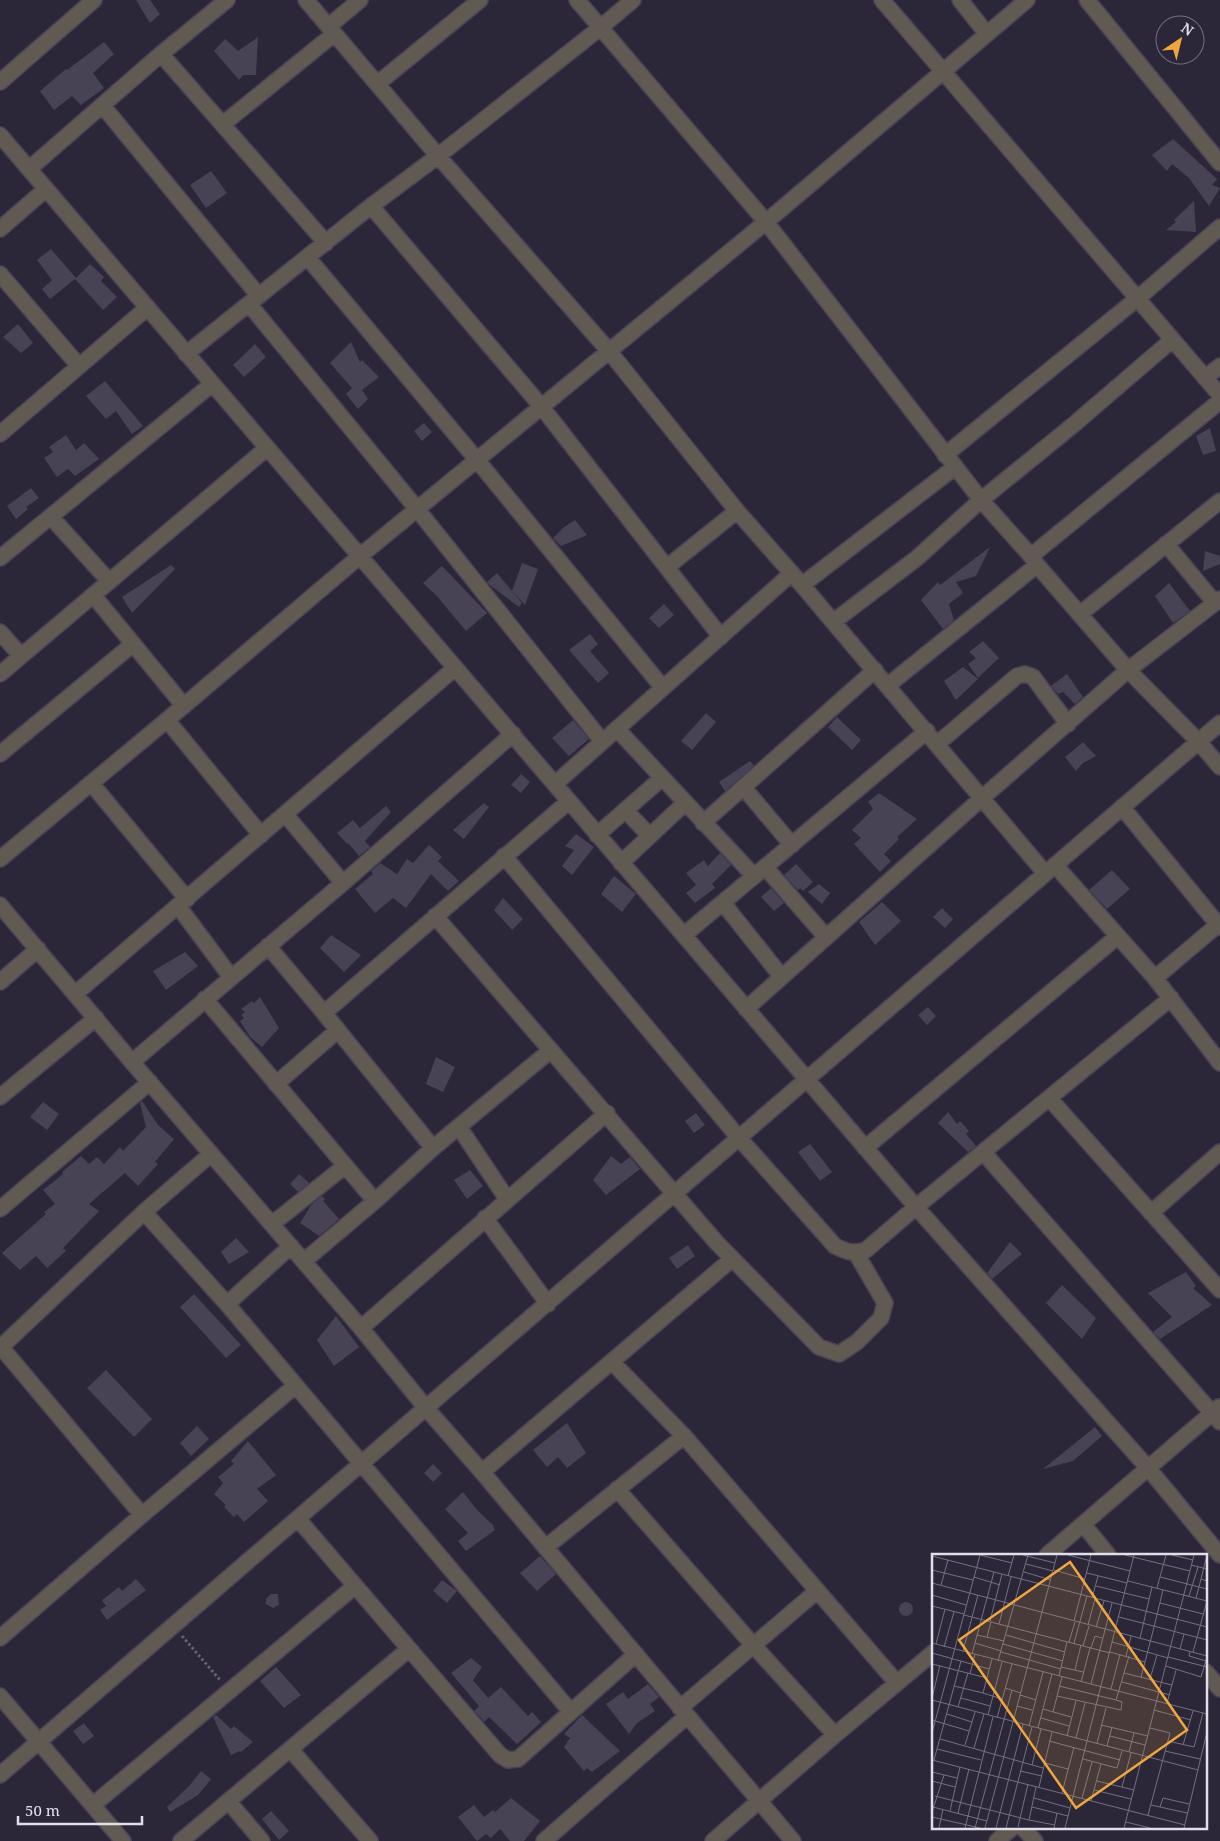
<svg xmlns="http://www.w3.org/2000/svg" width="1220" height="1841" font-family="'Noto Serif',serif">
	<style>
		.building { fill: #474355 }
		.lines { fill: none; stroke-linecap: round; stroke-linejoin: round }
		.minor-casing { stroke: #484455; stroke-width: 18 }
		.path { stroke: #656271; stroke-width: 3; stroke-dasharray: 2.5 2.5; stroke-linecap: butt }
		.minor { stroke: #605a52; stroke-width: 15 }
		.inset-road { fill: none; stroke: #747180; stroke-width: 1 }
		.view { fill: #f0a63e; fill-opacity: 0.15; stroke: #f0a63e; stroke-width: 2.5 }
		.inset-edge { fill: none; stroke: #e2dfeb; stroke-width: 2.5 }
	</style>
	<rect width="100%" height="100%" fill="#2b2738"/>
	<!-- building -->
	<path class="building" d="M 136,0 L 150,0 L 160,14 L 150,23 Z
		M 258,37 L 256,75 L 243,75 L 239,80 L 214,51 L 225,39 L 238,51 Z
		M 104,42 L 114,54 L 93,73 L 104,88 L 81,105 L 72,96 L 54,110 L 40,91 L 66,69 L 67,70 Z
		M 1173,139 L 1217,179 L 1212,185 L 1220,188 L 1209,206 L 1189,178 L 1172,164 L 1167,171 L 1152,155 Z
		M 211,171 L 227,193 L 206,208 L 190,185 Z
		M 1194,201 L 1196,232 L 1166,230 L 1176,222 L 1174,220 Z
		M 51,249 L 76,278 L 90,264 L 104,277 L 101,281 L 117,297 L 103,310 L 75,279 L 50,299 L 42,289 L 52,280 L 37,260 Z
		M 18,324 L 33,343 L 21,353 L 3,337 Z
		M 351,342 L 360,362 L 362,360 L 379,377 L 362,390 L 368,399 L 358,409 L 346,394 L 352,388 L 330,363 Z
		M 255,344 L 266,357 L 244,377 L 233,365 Z
		M 105,381 L 143,426 L 132,434 L 116,411 L 106,419 L 86,396 Z
		M 424,423 L 432,432 L 422,441 L 414,431 Z
		M 1210,428 L 1216,451 L 1203,455 L 1196,436 Z
		M 66,435 L 76,450 L 84,443 L 99,459 L 75,476 L 68,469 L 57,477 L 44,458 L 53,452 L 49,447 Z
		M 31,488 L 39,498 L 26,507 L 28,509 L 16,519 L 7,506 Z
		M 575,520 L 587,535 L 561,546 L 553,538 L 563,528 Z
		M 990,547 L 976,576 L 956,582 L 963,593 L 949,604 L 954,620 L 943,629 L 921,600 L 938,582 L 940,585 Z
		M 1205,551 L 1220,556 L 1220,564 L 1203,571 Z
		M 522,563 L 538,569 L 525,605 L 512,591 Z
		M 171,565 L 175,569 L 132,613 L 122,597 Z
		M 442,566 L 487,613 L 466,631 L 436,595 L 423,583 Z
		M 497,573 L 522,603 L 519,607 L 491,586 L 487,582 Z
		M 1169,583 L 1190,611 L 1173,623 L 1155,596 Z
		M 664,604 L 674,615 L 659,628 L 649,618 Z
		M 590,634 L 598,644 L 590,651 L 609,673 L 598,683 L 569,650 Z
		M 983,641 L 999,658 L 978,678 L 968,664 L 976,658 L 969,652 Z
		M 963,667 L 978,679 L 956,700 L 944,681 Z
		M 1067,674 L 1083,697 L 1075,704 L 1063,692 L 1058,694 L 1051,686 Z
		M 706,713 L 716,722 L 692,750 L 681,741 Z
		M 837,717 L 861,740 L 852,750 L 828,727 Z
		M 573,720 L 589,739 L 569,756 L 552,738 Z
		M 1083,742 L 1096,756 L 1083,763 L 1076,771 L 1065,757 Z
		M 750,761 L 754,766 L 725,791 L 719,782 Z
		M 521,774 L 530,782 L 521,793 L 511,785 Z
		M 879,793 L 917,819 L 897,837 L 899,839 L 884,854 L 891,861 L 880,872 L 854,844 L 861,838 L 852,830 L 873,809 L 868,802 Z
		M 484,803 L 489,807 L 464,839 L 453,830 Z
		M 386,806 L 391,812 L 365,841 L 370,847 L 359,856 L 348,843 L 347,844 L 337,833 L 353,820 L 360,828 Z
		M 576,834 L 594,847 L 572,875 L 562,866 L 574,850 L 565,846 Z
		M 429,845 L 442,857 L 438,861 L 459,881 L 448,891 L 431,874 L 406,908 L 393,898 L 375,913 L 355,889 L 373,874 L 371,871 L 380,863 L 397,874 L 407,859 L 413,863 Z
		M 720,853 L 731,865 L 712,884 L 715,888 L 695,903 L 686,893 L 696,885 L 686,873 L 704,860 L 708,866 Z
		M 796,864 L 813,882 L 803,891 L 800,888 L 798,890 L 784,875 Z
		M 1112,870 L 1130,889 L 1107,909 L 1089,890 Z
		M 614,876 L 636,894 L 622,912 L 601,894 Z
		M 819,884 L 830,893 L 822,904 L 808,892 Z
		M 771,888 L 784,903 L 774,911 L 761,897 Z
		M 503,898 L 523,919 L 512,930 L 494,910 Z
		M 882,902 L 901,921 L 875,945 L 859,922 Z
		M 942,908 L 953,919 L 945,928 L 933,917 Z
		M 331,935 L 361,955 L 344,972 L 320,948 Z
		M 185,952 L 198,966 L 166,990 L 153,971 Z
		M 260,997 L 279,1028 L 262,1047 L 250,1037 L 240,1021 L 244,1018 L 241,1015 L 245,1012 L 241,1009 L 252,1001 L 254,1003 Z
		M 928,1007 L 936,1016 L 927,1025 L 918,1015 Z
		M 436,1057 L 455,1067 L 443,1092 L 426,1084 Z
		M 142,1101 L 158,1125 L 174,1139 L 155,1162 L 158,1164 L 138,1186 L 125,1173 L 89,1204 L 99,1211 L 63,1248 L 66,1251 L 47,1268 L 36,1256 L 20,1270 L 2,1253 L 46,1214 L 44,1212 L 55,1204 L 43,1190 L 63,1174 L 62,1172 L 81,1156 L 89,1164 L 97,1157 L 104,1164 L 120,1147 L 123,1151 L 146,1127 L 140,1103 Z
		M 43,1102 L 59,1114 L 47,1130 L 30,1117 Z
		M 948,1112 L 957,1124 L 960,1121 L 969,1131 L 966,1134 L 976,1146 L 968,1152 L 938,1123 Z
		M 696,1113 L 705,1125 L 694,1133 L 685,1121 Z
		M 810,1144 L 832,1172 L 820,1181 L 798,1152 Z
		M 611,1156 L 621,1164 L 630,1157 L 640,1169 L 606,1195 L 593,1180 Z
		M 470,1170 L 483,1186 L 467,1199 L 454,1180 Z
		M 299,1174 L 309,1183 L 298,1192 L 290,1184 Z
		M 322,1196 L 325,1199 L 323,1201 L 339,1219 L 319,1236 L 300,1223 L 311,1205 Z
		M 236,1238 L 249,1252 L 229,1264 L 221,1252 Z
		M 1010,1242 L 1022,1254 L 992,1279 L 987,1273 Z
		M 688,1245 L 695,1256 L 677,1269 L 669,1258 Z
		M 1186,1272 L 1196,1286 L 1193,1288 L 1212,1305 L 1160,1339 L 1153,1332 L 1172,1317 L 1148,1293 Z
		M 1062,1285 L 1096,1318 L 1082,1339 L 1046,1303 Z
		M 194,1294 L 241,1345 L 226,1358 L 180,1307 Z
		M 336,1316 L 359,1347 L 334,1366 L 317,1340 Z
		M 106,1370 L 152,1419 L 134,1437 L 87,1388 Z
		M 567,1423 L 586,1453 L 567,1468 L 558,1457 L 547,1467 L 533,1450 Z
		M 197,1426 L 209,1439 L 191,1456 L 180,1443 Z
		M 1095,1427 L 1102,1436 L 1073,1461 L 1043,1469 Z
		M 248,1441 L 276,1475 L 257,1489 L 268,1501 L 244,1522 L 237,1514 L 234,1517 L 224,1507 L 226,1505 L 214,1494 L 223,1483 L 218,1477 L 234,1464 L 231,1461 Z
		M 433,1464 L 442,1473 L 433,1482 L 424,1473 Z
		M 463,1492 L 477,1510 L 494,1526 L 493,1527 L 495,1530 L 466,1551 L 458,1541 L 468,1533 L 445,1509 Z
		M 540,1556 L 556,1574 L 537,1591 L 520,1573 Z
		M 136,1579 L 146,1590 L 107,1620 L 100,1610 L 106,1606 L 102,1600 L 119,1587 L 122,1591 Z
		M 442,1580 L 457,1591 L 447,1603 L 433,1591 Z
		M 271,1594 L 278,1594 L 279,1605 L 273,1608 L 266,1604 L 266,1599 Z
		M899 1609a7 7 0 1 1 14 0a7 7 0 1 1-14 0Z
		M 471,1658 L 482,1667 L 473,1680 L 488,1698 L 501,1687 L 528,1716 L 532,1712 L 541,1722 L 517,1744 L 489,1717 L 484,1722 L 480,1717 L 474,1711 L 479,1706 L 451,1673 Z
		M 276,1667 L 301,1695 L 284,1708 L 260,1681 Z
		M 648,1684 L 659,1697 L 650,1704 L 655,1711 L 637,1723 L 629,1734 L 606,1704 L 623,1692 L 628,1699 Z
		M 216,1715 L 231,1729 L 234,1726 L 253,1742 L 241,1752 L 240,1751 L 231,1755 L 213,1717 Z
		M 582,1715 L 620,1751 L 592,1772 L 587,1768 L 584,1771 L 564,1747 L 570,1738 L 564,1734 Z
		M 84,1723 L 94,1736 L 83,1744 L 73,1731 Z
		M 201,1771 L 211,1779 L 198,1795 L 170,1812 L 167,1807 L 190,1785 Z
		M 511,1798 L 540,1821 L 524,1841 L 510,1841 L 500,1829 L 491,1838 L 486,1834 L 477,1841 L 458,1817 L 474,1805 L 484,1817 L 493,1810 L 495,1812 Z
		M 271,1811 L 289,1831 L 279,1840 L 262,1819 Z"/>
	<g class="lines">
		<!-- minor casing -->
		<g class="minor-casing">
			<path id="minor" d="M 306,0 L 438,156 L 609,351 L 737,511 L 802,585 L 1045,873
				M 577,0 L 766,222 L 981,500 L 1031,556 L 1037,565 L 1128,670 L 1199,742 L 1220,767
				M 882,0 L 1220,395
				M 960,0 L 987,34
				M 1087,0 L 1220,163
				M 329,26 L 360,0
				M 161,54 L 326,243
				M 0,82 L 94,0
				M 377,84 L 480,0
				M 102,105 L 259,296
				M 223,124 L 334,34
				M 0,135 L 916,1207 L 1148,1468 L 1220,1555
				M 29,169 L 161,54 L 227,0
				M 371,206 L 541,406 L 721,637
				M 0,229 L 46,189
				M 308,258 L 477,460 L 663,688
				M 0,274 L 79,366
				M 249,304 L 417,509 L 602,741
				M 186,354 L 371,206 L 438,156 L 600,28 L 633,0
				M 1205,378 L 1220,366
				M 0,434 L 147,308
				M 945,455 L 1138,298 L 1220,227
				M 51,517 L 109,581
				M 1166,544 L 1215,603
				M 1031,556 L 1220,401
				M 0,558 L 212,384
				M 667,567 L 737,511
				M 802,585 L 955,467
				M 93,595 L 184,706
				M 1080,614 L 1220,501
				M 833,622 L 917,558 L 981,500 L 1072,426 L 1172,340
				M 0,632 L 21,656
				M 0,674 L 267,448
				M 887,686 L 1037,565
				M 167,720 L 261,835
				M 617,729 L 754,876
				M 937,744 L 1017,676 L 1025,674 L 1033,677 L 1068,724
				M 0,754 L 133,644
				M 91,783 L 187,899
				M 555,784 L 792,573
				M 744,788 L 792,845
				M 1122,807 L 1220,927
				M 625,810 L 650,836
				M 285,814 L 343,883
				M 703,823 L 875,670
				M 597,835 L 662,778
				M 504,856 L 739,1138 L 835,1246 C 847,1252 853,1254 866,1250 L 916,1207 L 1171,998
				M 0,859 L 167,720 L 360,556 L 766,222 L 1027,0
				M 621,863 L 685,803
				M 1055,865 L 1155,978 L 1220,1063
				M 765,867 L 826,937
				M 723,903 L 781,976
				M 0,905 L 132,1062 L 361,1328 L 426,1408 L 482,1472 L 793,1841
				M 178,906 L 231,977
				M 435,916 L 716,1242 L 819,1347 L 839,1354 L 857,1342 L 881,1318 L 885,1303 L 856,1253
				M 684,935 L 927,731
				M 268,946 L 324,1013 L 433,1148
				M 1155,978 L 1220,923
				M 0,982 L 38,949
				M 75,994 L 455,668
				M 205,999 L 375,1201
				M 746,1009 L 982,798 L 1128,670 L 1220,599
				M 324,1013 L 568,802
				M 132,1062 L 343,883 L 513,734
				M 276,1084 L 338,1030
				M 0,1097 L 96,1018
				M 1049,1098 L 1220,1290
				M 459,1127 L 507,1199
				M 865,1148 L 1118,936
				M 983,1152 L 1220,1422
				M 0,1209 L 150,1082
				M 144,1212 L 227,1304 L 571,1712
				M 1151,1213 L 1220,1152
				M 485,1218 L 548,1304
				M 272,1224 L 345,1166
				M 304,1261 L 375,1201 L 433,1148 L 551,1050
				M 227,1304 L 291,1246
				M 361,1328 L 607,1113
				M 1,1347 L 142,1515
				M 0,1348 L 144,1212 L 211,1154
				M 612,1362 L 684,1436 L 897,1683
				M 482,1472 L 732,1259
				M 617,1489 L 753,1645 L 835,1735
				M 298,1519 L 500,1755 L 508,1760 L 518,1759 L 636,1654
				M 1083,1524 L 1108,1555
				M 546,1547 L 684,1436
				M 1047,1555 L 1219,1407
				M 0,1638 L 142,1515 L 295,1386
				M 1206,1672 L 1220,1689
				M 0,1696 L 123,1841
				M 680,1708 L 817,1591
				M 290,1749 L 370,1841
				M 0,1775 L 1220,723
				M 228,1801 L 262,1841
				M 93,1805 L 355,1586
				M 1022,1827 L 1035,1841
				M 181,1841 L 409,1649
				M 544,1841 L 687,1716
				M 713,1841 L 835,1735 L 934,1652
				M 997,1841 L 1013,1827"/>
		</g>
		<!-- path -->
		<path class="path" d="M 182,1636 L 220,1680"/>
		<!-- minor -->
		<use href="#minor" class="minor"/>
	</g>
	<!-- overview -->
	<g transform="translate(932 1554)">
		<rect width="275" height="275" fill="#2b2738"/>
		<path class="inset-road" d="M 48,1 L 80,9M 91,1 L 123,9M 136,1 L 198,17M 193,1 L 258,17M 240,1 L 261,6M 0,2 L 275,73M 94,10 L 121,17M 259,11 L 275,15M 0,16 L 41,26M 122,16 L 153,25M 92,18 L 119,26M 155,19 L 195,29M 76,22 L 82,1M 42,23 L 68,31M 228,23 L 275,35M 269,25 L 275,1M 196,27 L 275,47M 0,29 L 275,102M 9,31 L 16,6M 164,32 L 217,45M 225,34 L 234,1M 0,41 L 34,51M 257,42 L 266,13M 160,44 L 166,22M 264,44 L 269,25 L 275,27M 228,49 L 271,60M 0,52 L 32,60M 32,61 L 178,99M 187,63 L 275,86M 58,67 L 70,20M 142,67 L 159,1M 67,70 L 79,23M 156,71 L 163,45M 164,73 L 172,47M 222,73 L 231,36M 45,81 L 72,87M 74,81 L 133,98M 55,83 L 59,68M 208,84 L 220,33M 137,88 L 143,68M 180,88 L 236,104M 0,89 L 275,160M 43,89 L 69,97M 142,89 L 155,42M 4,90 L 13,55M 71,90 L 131,107M 151,92 L 157,72M 12,93 L 22,58M 159,94 L 163,82 L 170,84M 248,95 L 252,80M 31,97 L 46,41M 69,98 L 129,115M 178,98 L 213,108 L 222,73M 258,98 L 257,102 L 274,107M 261,98 L 275,47M 0,99 L 57,115M 40,100 L 62,18M 194,102 L 199,82M 236,103 L 275,113M 60,105 L 51,139 L 70,145M 66,107 L 96,1M 0,110 L 55,124M 234,112 L 269,123 L 275,103M 129,113 L 151,118M 143,116 L 149,91M 192,119 L 240,131M 38,120 L 43,100M 127,122 L 135,88M 209,123 L 213,108M 218,125 L 225,101M 149,128 L 158,94M 190,128 L 238,141M 159,130 L 180,49M 22,132 L 51,139M 127,132 L 184,146 L 197,102M 73,134 L 89,139M 179,135 L 188,100M 88,141 L 104,146M 125,142 L 189,156 L 190,148 L 184,146M 0,144 L 8,111M 29,144 L 58,152M 0,146 L 266,216M 235,149 L 244,116M 85,152 L 100,156M 26,153 L 36,119M 111,155 L 139,163M 222,156 L 259,166M 121,158 L 130,123M 15,160 L 40,168M 56,161 L 70,108M 65,164 L 80,110M 109,164 L 137,172M 0,166 L 37,177M 169,171 L 216,182M 97,172 L 111,118M 106,174 L 120,120M 0,179 L 48,1M 135,182 L 144,147M 178,182 L 213,191M 144,184 L 153,149M 8,185 L 111,214M 117,187 L 188,206M 236,187 L 262,193 L 271,159M 165,189 L 174,154M 33,191 L 43,158M 251,191 L 261,157M 175,192 L 180,173M 42,194 L 52,160M 5,195 L 49,206M 233,197 L 268,205M 197,198 L 202,179M 151,205 L 185,214 L 190,197M 0,206 L 253,271M 2,206 L 29,107M 113,209 L 136,215M 100,211 L 109,175M 88,217 L 110,222M 0,218 L 25,224M 0,227 L 23,233M 165,227 L 202,236M 107,233 L 120,178M 190,233 L 199,199M 162,236 L 199,245M 130,239 L 142,193M 3,242 L 97,266 L 104,233M 102,244 L 138,254M 150,244 L 160,208M 159,247 L 169,210M 219,251 L 255,259M 1,253 L 55,267M 100,253 L 136,262M 228,253 L 231,244 L 257,250M 18,257 L 28,213M 0,258 L 12,221M 26,259 L 37,215M 216,261 L 238,179 L 218,174M 0,263 L 48,274M 97,266 L 123,271M 194,268 L 218,274M 86,273 L 96,230M 7,274 L 11,255M 33,274 L 61,163M 43,274 L 80,136M 53,274 L 125,1M 64,274 L 91,170M 74,274 L 100,173M 122,274 L 125,259M 133,274 L 202,1M 192,274 L 262,1M 252,274 L 275,178"/>
		<path class="view" d="M 138,8 L 255,176 L 144,254 L 27,86 Z"/>
		<rect width="275" height="275" class="inset-edge"/>
	</g>
	<!-- north arrow -->
	<g transform="translate(1180 40) rotate(35)"><circle r="24" fill="#2b2738" stroke="#747180"/>
	<path d="M0-4L9 19L0 12L-9 19Z" fill="#f0a63e"/>
	<text y="-8" font-size="14" font-weight="bold" text-anchor="middle" fill="#e2dfeb">N</text>
	</g>
	<!-- scale -->
	<path d="M18 1816v8h124v-8" fill="none" stroke="#e2dfeb" stroke-width="2.5"/>
	<text x="25" y="1816" font-size="15" fill="#e2dfeb" stroke="#2b2738" stroke-width="4" paint-order="stroke">50 m</text>
</svg>
